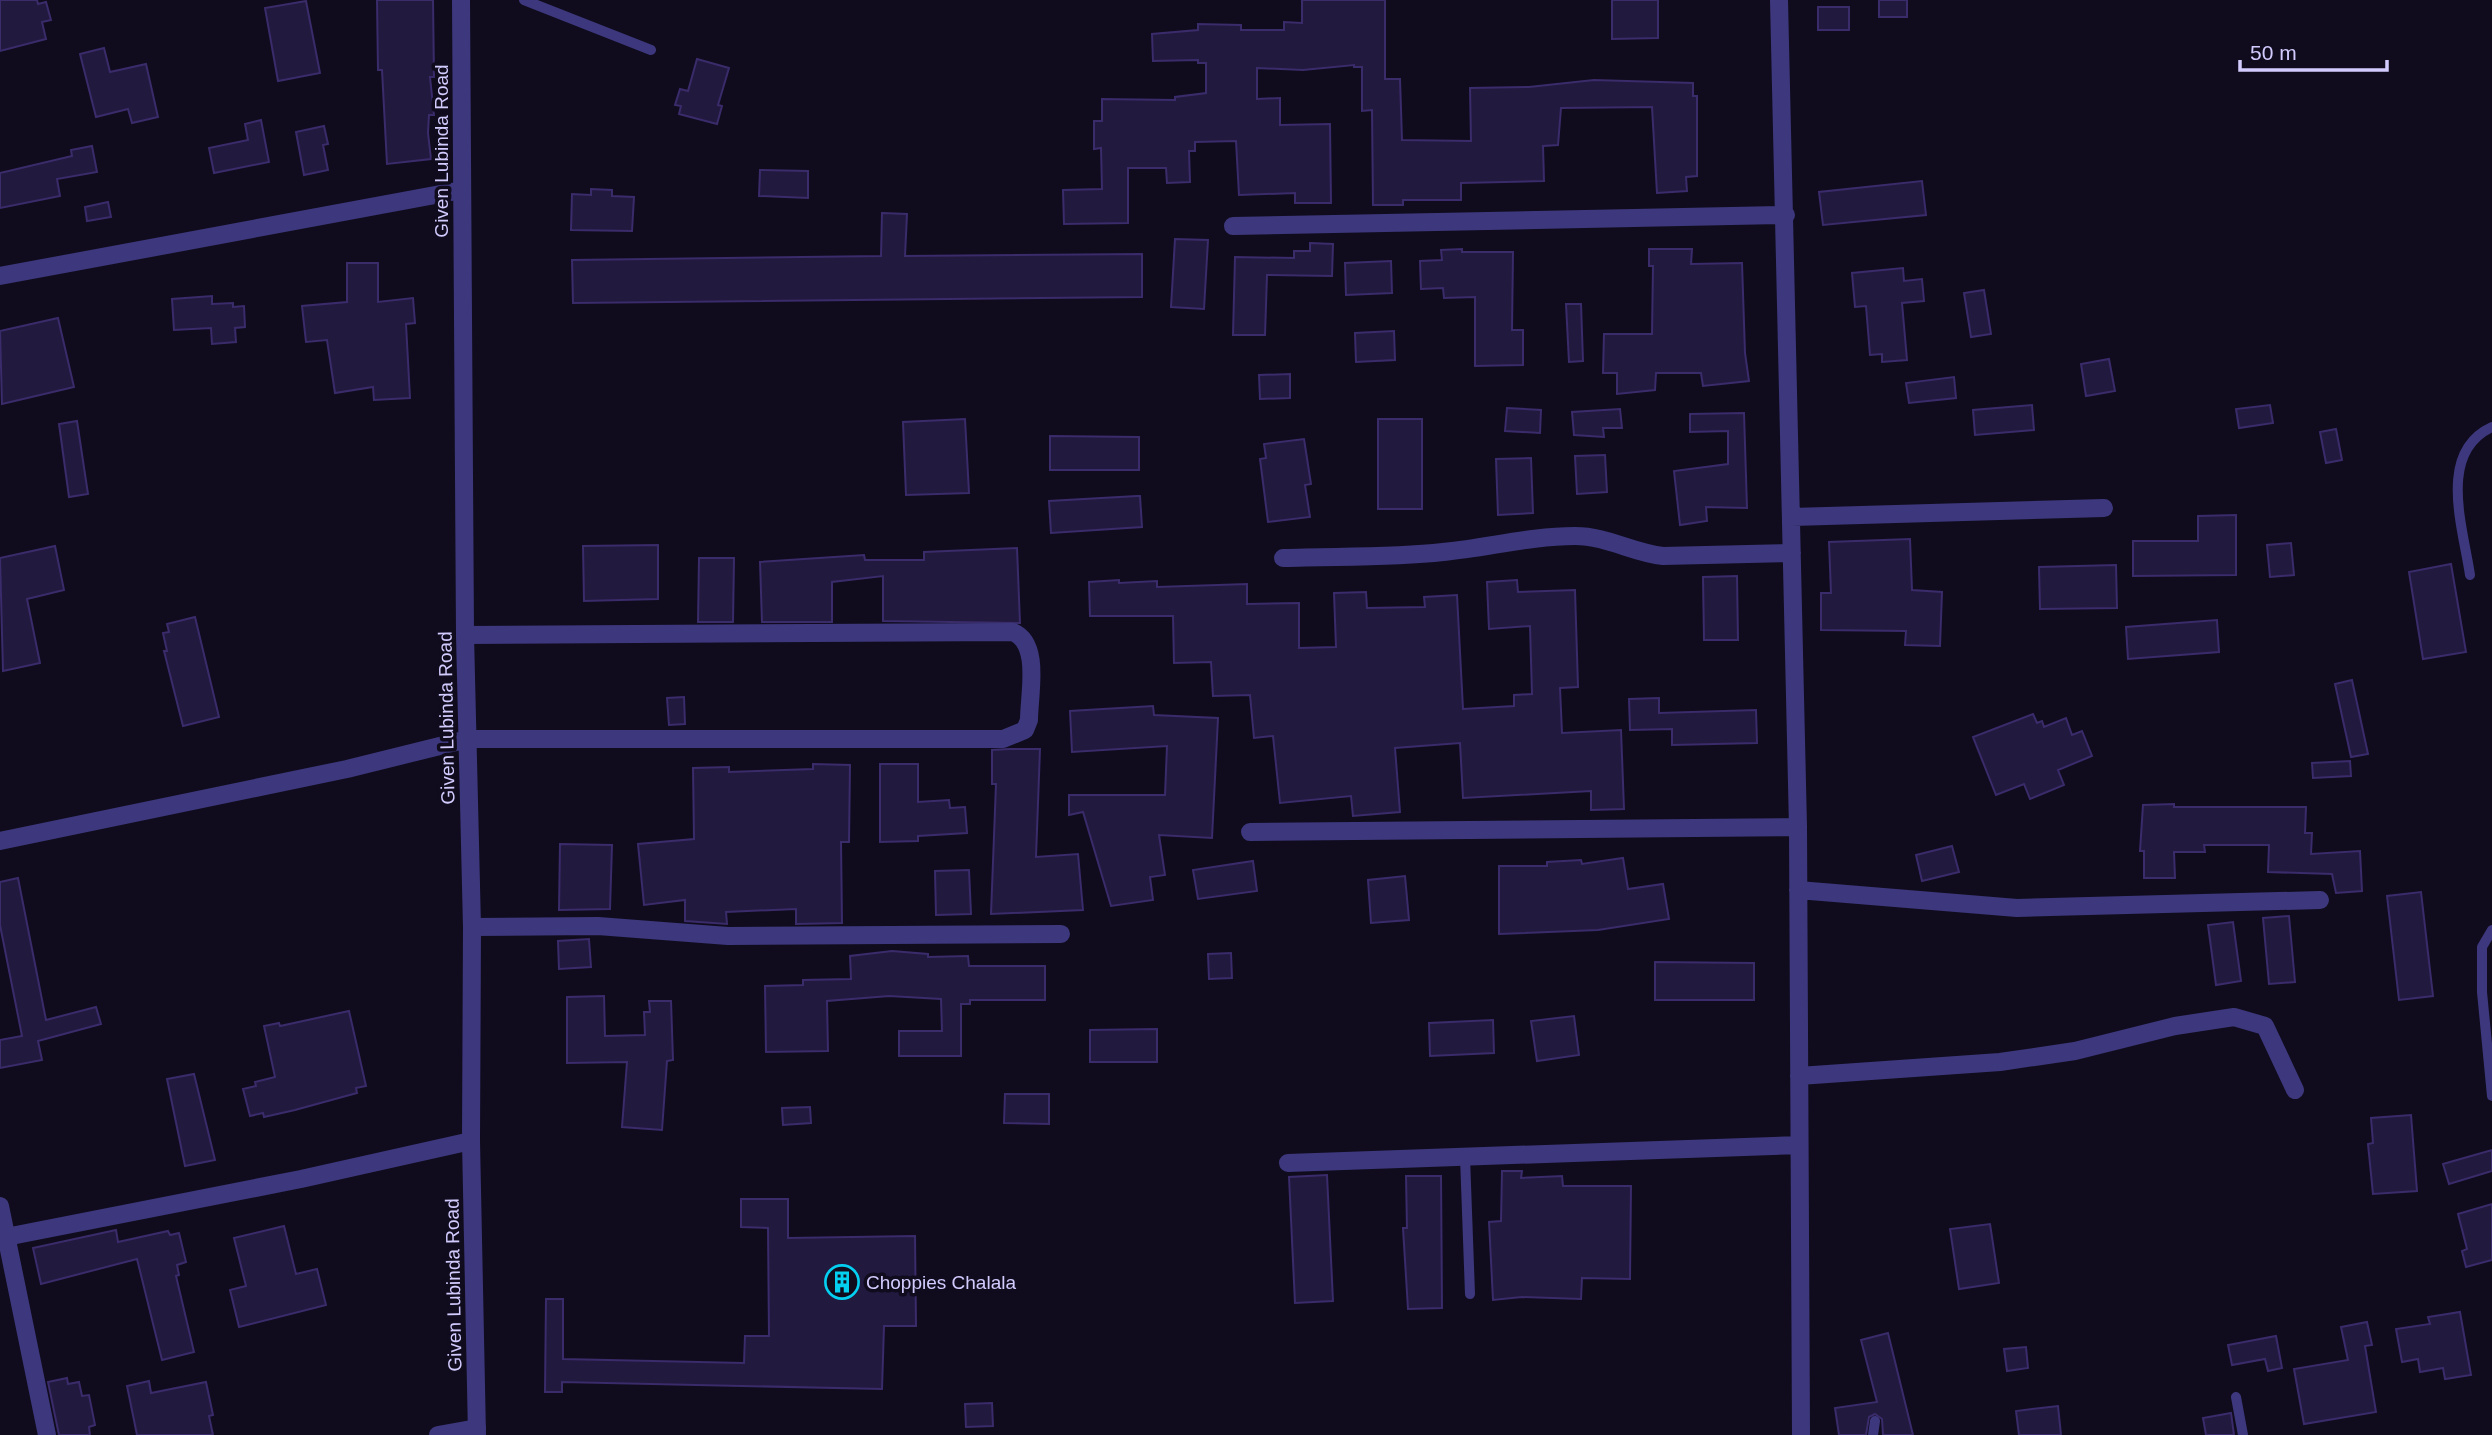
<svg xmlns="http://www.w3.org/2000/svg" width="2492" height="1435" font-family="Helvetica,sans-serif">
	<style>
		.building { fill: #22193f; stroke: #3a2b6a; stroke-width: 2 }
		.lines { fill: none; stroke-linecap: round; stroke-linejoin: round }
		.service { stroke: #3d387d; stroke-width: 10 }
		.minor { stroke: #3d387d; stroke-width: 18 }
		.tertiary { stroke: #3d387d; stroke-width: 18 }
		.labels { text-anchor: middle; stroke-width: 7; stroke-linejoin: round; paint-order: stroke }
		.street-label { font-size: 19px; fill: #d2cbfe; stroke: #100c1e }
		.poi-label { font-size: 19px; fill: #d2cbfe; stroke: #100c1e; text-anchor: start }
	</style>
	<rect width="100%" height="100%" fill="#100c1e"/>
	<!-- building -->
	<path class="building" d="M 0,0 L 37,0 L 38,4 L 46,2 L 51,20 L 42,22 L 46,39 L 0,51 Z
		M 377,0 L 433,0 L 434,77 L 430,77 L 434,115 L 429,115 L 428,133 L 431,159 L 387,164 L 382,70 L 378,70 Z
		M 1302,0 L 1385,0 L 1385,79 L 1400,79 L 1402,140 L 1471,141 L 1470,88 L 1529,87 L 1594,80 L 1693,83 L 1693,96 L 1697,96 L 1697,176 L 1686,177 L 1687,191 L 1657,193 L 1652,107 L 1561,108 L 1558,145 L 1543,146 L 1544,181 L 1461,183 L 1461,200 L 1403,200 L 1403,205 L 1373,205 L 1372,110 L 1362,111 L 1362,67 L 1354,67 L 1354,65 L 1303,70 L 1257,68 L 1257,99 L 1280,98 L 1280,125 L 1330,124 L 1331,203 L 1295,203 L 1295,193 L 1239,195 L 1236,141 L 1195,142 L 1195,151 L 1189,151 L 1190,182 L 1167,183 L 1166,168 L 1128,168 L 1128,223 L 1064,224 L 1063,190 L 1102,189 L 1101,148 L 1094,149 L 1094,121 L 1102,121 L 1102,99 L 1175,100 L 1175,97 L 1206,93 L 1206,63 L 1198,63 L 1198,60 L 1153,61 L 1152,34 L 1198,30 L 1198,24 L 1241,25 L 1241,30 L 1284,30 L 1284,22 L 1302,23 Z
		M 1612,0 L 1658,0 L 1658,38 L 1612,39 Z
		M 1879,0 L 1907,0 L 1907,17 L 1879,17 Z
		M 306,1 L 320,73 L 278,81 L 265,8 Z
		M 1818,7 L 1849,7 L 1849,30 L 1818,30 Z
		M 104,48 L 110,72 L 146,64 L 158,117 L 132,123 L 128,109 L 96,117 L 80,54 Z
		M 697,59 L 729,68 L 718,105 L 722,106 L 717,124 L 679,114 L 681,106 L 675,105 L 680,89 L 688,91 Z
		M 261,120 L 269,162 L 214,173 L 209,148 L 248,140 L 245,124 Z
		M 324,126 L 328,144 L 323,145 L 328,170 L 304,175 L 296,132 Z
		M 92,146 L 97,172 L 57,179 L 60,196 L 0,208 L 0,173 L 72,156 L 71,150 Z
		M 760,170 L 808,171 L 808,198 L 759,196 Z
		M 1922,181 L 1926,215 L 1823,225 L 1819,192 Z
		M 591,189 L 612,190 L 612,196 L 634,197 L 632,231 L 571,230 L 572,194 L 591,195 Z
		M 108,202 L 111,217 L 87,221 L 85,207 Z
		M 882,213 L 907,214 L 905,256 L 1142,254 L 1142,297 L 573,303 L 572,260 L 881,256 Z
		M 1175,239 L 1208,240 L 1204,309 L 1171,307 Z
		M 1310,243 L 1333,244 L 1332,276 L 1267,275 L 1265,335 L 1233,335 L 1235,257 L 1294,258 L 1294,251 L 1310,251 Z
		M 1462,249 L 1462,252 L 1513,252 L 1512,330 L 1523,330 L 1523,365 L 1475,366 L 1475,297 L 1444,298 L 1443,288 L 1421,289 L 1420,261 L 1442,260 L 1441,250 Z
		M 1649,249 L 1692,249 L 1691,264 L 1742,263 L 1745,353 L 1749,381 L 1703,386 L 1701,373 L 1656,373 L 1655,390 L 1617,394 L 1617,373 L 1603,373 L 1604,334 L 1652,334 L 1653,266 L 1649,266 Z
		M 1391,261 L 1392,293 L 1346,295 L 1345,263 Z
		M 347,263 L 378,263 L 378,302 L 413,298 L 415,323 L 406,324 L 410,398 L 374,400 L 373,387 L 335,393 L 327,340 L 306,342 L 302,306 L 347,302 Z
		M 1903,268 L 1904,281 L 1922,279 L 1924,301 L 1902,303 L 1907,360 L 1882,362 L 1882,354 L 1870,355 L 1866,306 L 1855,307 L 1852,273 Z
		M 1984,290 L 1991,334 L 1971,337 L 1964,293 Z
		M 212,296 L 212,304 L 233,303 L 233,307 L 244,306 L 245,327 L 235,328 L 236,342 L 212,344 L 211,328 L 174,330 L 172,299 Z
		M 1566,304 L 1581,304 L 1583,361 L 1569,362 Z
		M 58,318 L 74,387 L 2,404 L 0,331 Z
		M 1394,331 L 1395,360 L 1356,362 L 1355,333 Z
		M 2109,359 L 2115,391 L 2086,396 L 2081,364 Z
		M 1290,374 L 1290,398 L 1260,399 L 1259,375 Z
		M 1954,377 L 1956,398 L 1909,403 L 1906,383 Z
		M 2032,405 L 2034,430 L 1975,435 L 1973,410 Z
		M 2270,405 L 2273,423 L 2239,428 L 2236,409 Z
		M 1507,408 L 1541,410 L 1540,433 L 1505,431 Z
		M 1620,409 L 1622,428 L 1603,428 L 1604,437 L 1574,435 L 1572,412 Z
		M 1744,413 L 1747,508 L 1706,507 L 1707,521 L 1680,525 L 1674,471 L 1728,464 L 1728,431 L 1690,432 L 1690,414 Z
		M 965,419 L 969,493 L 906,495 L 903,422 Z
		M 1378,419 L 1422,419 L 1422,509 L 1378,509 Z
		M 77,421 L 88,494 L 69,497 L 59,424 Z
		M 2336,429 L 2342,460 L 2326,463 L 2320,432 Z
		M 1050,436 L 1139,437 L 1139,470 L 1050,470 Z
		M 1304,439 L 1311,484 L 1305,485 L 1310,517 L 1268,522 L 1260,459 L 1266,458 L 1264,444 Z
		M 1605,455 L 1607,492 L 1577,494 L 1575,456 Z
		M 1531,458 L 1533,513 L 1498,515 L 1496,459 Z
		M 1137,496 L 1140,496 L 1142,527 L 1051,533 L 1049,501 Z
		M 2236,515 L 2236,575 L 2133,576 L 2133,541 L 2198,541 L 2198,516 Z
		M 1910,539 L 1912,590 L 1942,592 L 1940,646 L 1905,645 L 1906,631 L 1821,630 L 1821,593 L 1831,593 L 1829,542 Z
		M 2291,543 L 2294,575 L 2270,577 L 2267,545 Z
		M 658,545 L 658,599 L 584,601 L 583,546 Z
		M 55,546 L 64,590 L 27,599 L 40,663 L 3,671 L 0,558 Z
		M 1017,548 L 1020,623 L 883,621 L 883,576 L 832,582 L 832,622 L 762,622 L 760,562 L 864,555 L 865,560 L 924,560 L 924,552 Z
		M 699,558 L 734,558 L 733,622 L 698,622 Z
		M 2451,564 L 2466,652 L 2423,659 L 2409,572 Z
		M 2116,565 L 2117,608 L 2040,609 L 2039,567 Z
		M 1737,576 L 1738,640 L 1704,640 L 1703,577 Z
		M 1119,580 L 1119,583 L 1157,581 L 1157,587 L 1247,584 L 1247,604 L 1299,603 L 1299,648 L 1336,647 L 1334,593 L 1366,592 L 1367,608 L 1425,607 L 1424,597 L 1457,595 L 1463,709 L 1514,706 L 1514,695 L 1532,694 L 1530,626 L 1489,629 L 1487,582 L 1517,580 L 1518,592 L 1575,590 L 1578,687 L 1560,688 L 1562,733 L 1621,730 L 1624,809 L 1591,810 L 1591,791 L 1463,798 L 1460,743 L 1395,748 L 1400,812 L 1353,816 L 1351,796 L 1280,803 L 1273,736 L 1254,738 L 1250,695 L 1213,696 L 1211,662 L 1174,663 L 1173,616 L 1090,616 L 1089,582 Z
		M 195,617 L 219,717 L 183,726 L 164,651 L 167,651 L 163,633 L 169,632 L 167,624 Z
		M 2217,620 L 2219,652 L 2128,659 L 2126,627 Z
		M 2352,680 L 2368,754 L 2351,757 L 2335,684 Z
		M 684,697 L 685,724 L 669,725 L 667,698 Z
		M 1659,698 L 1659,713 L 1756,710 L 1757,743 L 1672,745 L 1672,729 L 1630,730 L 1629,699 Z
		M 1153,706 L 1154,715 L 1218,718 L 1212,838 L 1159,835 L 1165,875 L 1150,877 L 1153,900 L 1111,906 L 1083,812 L 1069,815 L 1069,795 L 1165,795 L 1167,746 L 1072,752 L 1070,711 Z
		M 2033,714 L 2037,723 L 2042,721 L 2044,727 L 2066,718 L 2072,735 L 2082,731 L 2092,756 L 2058,770 L 2064,785 L 2030,799 L 2024,784 L 1996,795 L 1973,737 Z
		M 1009,749 L 1040,749 L 1036,857 L 1078,854 L 1083,910 L 991,914 L 996,784 L 992,784 L 992,750 Z
		M 2350,761 L 2351,776 L 2313,778 L 2312,763 Z
		M 813,764 L 850,765 L 849,842 L 841,842 L 842,923 L 796,924 L 796,909 L 726,912 L 727,924 L 685,921 L 685,900 L 644,905 L 638,844 L 694,839 L 693,768 L 729,767 L 729,772 L 813,769 Z
		M 880,764 L 918,764 L 918,802 L 949,800 L 950,808 L 965,807 L 967,833 L 918,836 L 918,841 L 880,842 Z
		M 2174,804 L 2174,807 L 2306,807 L 2305,833 L 2312,833 L 2311,854 L 2360,851 L 2362,891 L 2336,893 L 2332,874 L 2268,872 L 2269,845 L 2204,845 L 2205,852 L 2174,852 L 2175,878 L 2144,878 L 2144,851 L 2140,851 L 2143,805 Z
		M 560,844 L 612,845 L 610,909 L 559,910 Z
		M 1952,846 L 1959,872 L 1922,881 L 1916,855 Z
		M 1623,858 L 1628,889 L 1663,884 L 1669,919 L 1598,930 L 1499,934 L 1499,866 L 1547,866 L 1547,862 L 1581,860 L 1582,864 Z
		M 1253,861 L 1257,891 L 1198,899 L 1193,870 Z
		M 969,870 L 971,914 L 936,915 L 935,871 Z
		M 1405,876 L 1409,920 L 1371,923 L 1368,880 Z
		M 18,878 L 46,1020 L 96,1007 L 101,1024 L 38,1041 L 42,1060 L 0,1068 L 0,1040 L 22,1036 L 0,925 L 0,882 Z
		M 2421,892 L 2433,996 L 2399,1000 L 2387,896 Z
		M 2289,916 L 2295,982 L 2269,984 L 2263,918 Z
		M 2233,922 L 2241,981 L 2216,985 L 2208,925 Z
		M 589,939 L 591,967 L 559,969 L 558,941 Z
		M 892,951 L 928,954 L 928,957 L 968,956 L 969,966 L 1045,966 L 1045,1000 L 970,1000 L 970,1004 L 961,1004 L 961,1056 L 899,1056 L 899,1031 L 942,1031 L 941,999 L 889,996 L 827,1001 L 828,1051 L 766,1052 L 765,986 L 803,985 L 803,980 L 851,979 L 850,956 Z
		M 1231,953 L 1232,978 L 1209,979 L 1208,954 Z
		M 1655,962 L 1754,963 L 1754,1000 L 1655,1000 Z
		M 604,996 L 605,1036 L 645,1035 L 644,1012 L 650,1012 L 649,1001 L 671,1001 L 673,1060 L 667,1061 L 662,1130 L 622,1127 L 627,1062 L 567,1063 L 567,997 Z
		M 349,1011 L 366,1086 L 356,1088 L 357,1093 L 295,1110 L 264,1117 L 263,1113 L 250,1116 L 243,1089 L 256,1086 L 255,1082 L 275,1077 L 264,1026 L 279,1023 L 280,1026 Z
		M 1574,1016 L 1579,1055 L 1537,1061 L 1531,1021 Z
		M 1493,1020 L 1494,1053 L 1430,1056 L 1429,1023 Z
		M 1157,1029 L 1157,1062 L 1090,1062 L 1090,1030 Z
		M 194,1074 L 215,1160 L 185,1166 L 167,1079 Z
		M 1005,1094 L 1049,1094 L 1049,1124 L 1004,1123 Z
		M 810,1107 L 811,1123 L 783,1125 L 782,1108 Z
		M 2411,1115 L 2417,1191 L 2373,1194 L 2368,1144 L 2373,1143 L 2371,1118 Z
		M 2492,1150 L 2492,1171 L 2449,1184 L 2443,1164 Z
		M 1502,1171 L 1522,1171 L 1521,1178 L 1562,1176 L 1563,1186 L 1631,1186 L 1630,1279 L 1582,1278 L 1581,1299 L 1522,1297 L 1493,1300 L 1489,1222 L 1501,1221 Z
		M 1327,1175 L 1333,1301 L 1295,1303 L 1289,1177 Z
		M 1406,1176 L 1441,1176 L 1442,1308 L 1408,1309 L 1403,1228 L 1407,1228 Z
		M 741,1199 L 788,1199 L 788,1238 L 915,1236 L 916,1326 L 884,1326 L 882,1389 L 562,1382 L 562,1392 L 545,1392 L 546,1299 L 563,1299 L 563,1359 L 744,1363 L 745,1336 L 769,1336 L 768,1228 L 741,1227 Z
		M 2492,1204 L 2492,1260 L 2466,1267 L 2462,1251 L 2467,1249 L 2458,1214 Z
		M 1990,1224 L 1999,1283 L 1959,1289 L 1950,1229 Z
		M 284,1226 L 296,1274 L 317,1269 L 326,1305 L 239,1327 L 230,1290 L 246,1286 L 234,1238 Z
		M 116,1230 L 118,1242 L 168,1231 L 170,1235 L 179,1233 L 186,1262 L 177,1265 L 179,1275 L 176,1276 L 194,1352 L 162,1360 L 137,1259 L 41,1284 L 33,1248 Z
		M 2460,1312 L 2471,1375 L 2445,1379 L 2443,1368 L 2420,1372 L 2418,1359 L 2402,1362 L 2396,1329 L 2430,1324 L 2428,1317 Z
		M 2367,1322 L 2372,1345 L 2365,1346 L 2376,1412 L 2304,1424 L 2294,1369 L 2348,1360 L 2341,1327 Z
		M 1888,1333 L 1913,1435 L 1883,1435 L 1882,1419 L 1875,1414 L 1869,1417 L 1866,1435 L 1839,1435 L 1835,1408 L 1877,1402 L 1861,1340 Z
		M 2276,1336 L 2282,1368 L 2268,1371 L 2265,1359 L 2232,1365 L 2228,1345 Z
		M 2026,1347 L 2028,1368 L 2007,1371 L 2004,1349 Z
		M 67,1378 L 68,1384 L 79,1382 L 82,1396 L 89,1395 L 95,1425 L 89,1427 L 90,1435 L 59,1435 L 48,1382 Z
		M 149,1381 L 151,1393 L 206,1382 L 213,1415 L 209,1416 L 213,1435 L 137,1435 L 127,1386 Z
		M 992,1403 L 993,1426 L 966,1427 L 965,1404 Z
		M 2058,1406 L 2061,1435 L 2019,1435 L 2016,1411 Z
		M 2231,1413 L 2234,1435 L 2206,1435 L 2203,1418 Z"/>
	<g class="lines">
		<!-- service -->
		<path class="service" d="M 524,0 L 651,50
			M 2470,575 C 2463,527 2437,452 2492,427
			M 2492,930 L 2482,947 L 2482,992 L 2492,1096
			M 1465,1157 L 1470,1294
			M 2236,1397 L 2243,1435
			M 1873,1435 L 1875,1421"/>
		<!-- minor -->
		<path class="minor" d="M 1779,0 L 1798,827 L 1801,1435
			M 1233,226 L 1786,215
			M 0,276 L 462,190
			M 1792,517 L 2104,508
			M 1283,558 C 1336,556 1390,558 1443,552 C 1487,548 1530,536 1575,536 C 1607,536 1633,553 1663,556 L 1792,553
			M 1250,832 L 1798,827
			M 0,841 L 347,769 L 468,739 L 1003,739 L 1025,730 L 1029,720 C 1029,694 1041,644 1013,632 L 465,635
			M 1798,890 L 2017,908 L 2320,900
			M 472,927 L 598,926 L 728,936 L 1061,934
			M 1799,1076 L 2000,1062 L 2075,1051 L 2175,1026 L 2234,1017 L 2265,1026 L 2295,1090
			M 1288,1163 L 1799,1145
			M 0,1206 L 47,1435
			M 6,1237 L 301,1179 L 471,1141
			M 438,1435 L 477,1428"/>
		<!-- tertiary -->
		<path class="tertiary" d="M 461,0 L 465,635 L 472,927 L 471,1141 L 477,1435"/>
	</g>
	<!-- icons -->
	<defs>
		<g id="building-ring" transform="scale(1.75)"><circle r="9.5" fill="#100c1e" stroke="#04cff0" stroke-width="1.5"/><path d="M-4-6H4V6H1V3H-1V6H-4ZM-2.5-4.3h1.7v1.8h-1.7ZM.8-4.3h1.7v1.8H.8ZM-2.5-1h1.7V.8h-1.7ZM.8-1h1.7V.8H.8Z" fill="#04cff0"/></g>
	</defs>
	<g fill-rule="evenodd">
		<use href="#building-ring" x="842" y="1282"/>
	</g>
	<g class="labels">
		<!-- street labels -->
		<g class="street-label">
			<text transform="translate(441 151) rotate(-90)" y="7">Given Lubinda Road</text>
			<text transform="translate(446 718) rotate(-91)" y="7">Given Lubinda Road</text>
			<text transform="translate(453 1285) rotate(-91)" y="7">Given Lubinda Road</text>
		</g>
		<!-- poi labels -->
		<g class="poi-label">
			<text x="866" y="1289">Choppies Chalala</text>
		</g>
	</g>
	<!-- scale -->
	<path d="M2240 60v10h147v-10" fill="none" stroke="#d2cbfe" stroke-width="3.5"/>
	<text x="2250" y="60" font-size="21" fill="#d2cbfe" stroke="#100c1e" stroke-width="5" paint-order="stroke">50 m</text>
</svg>
